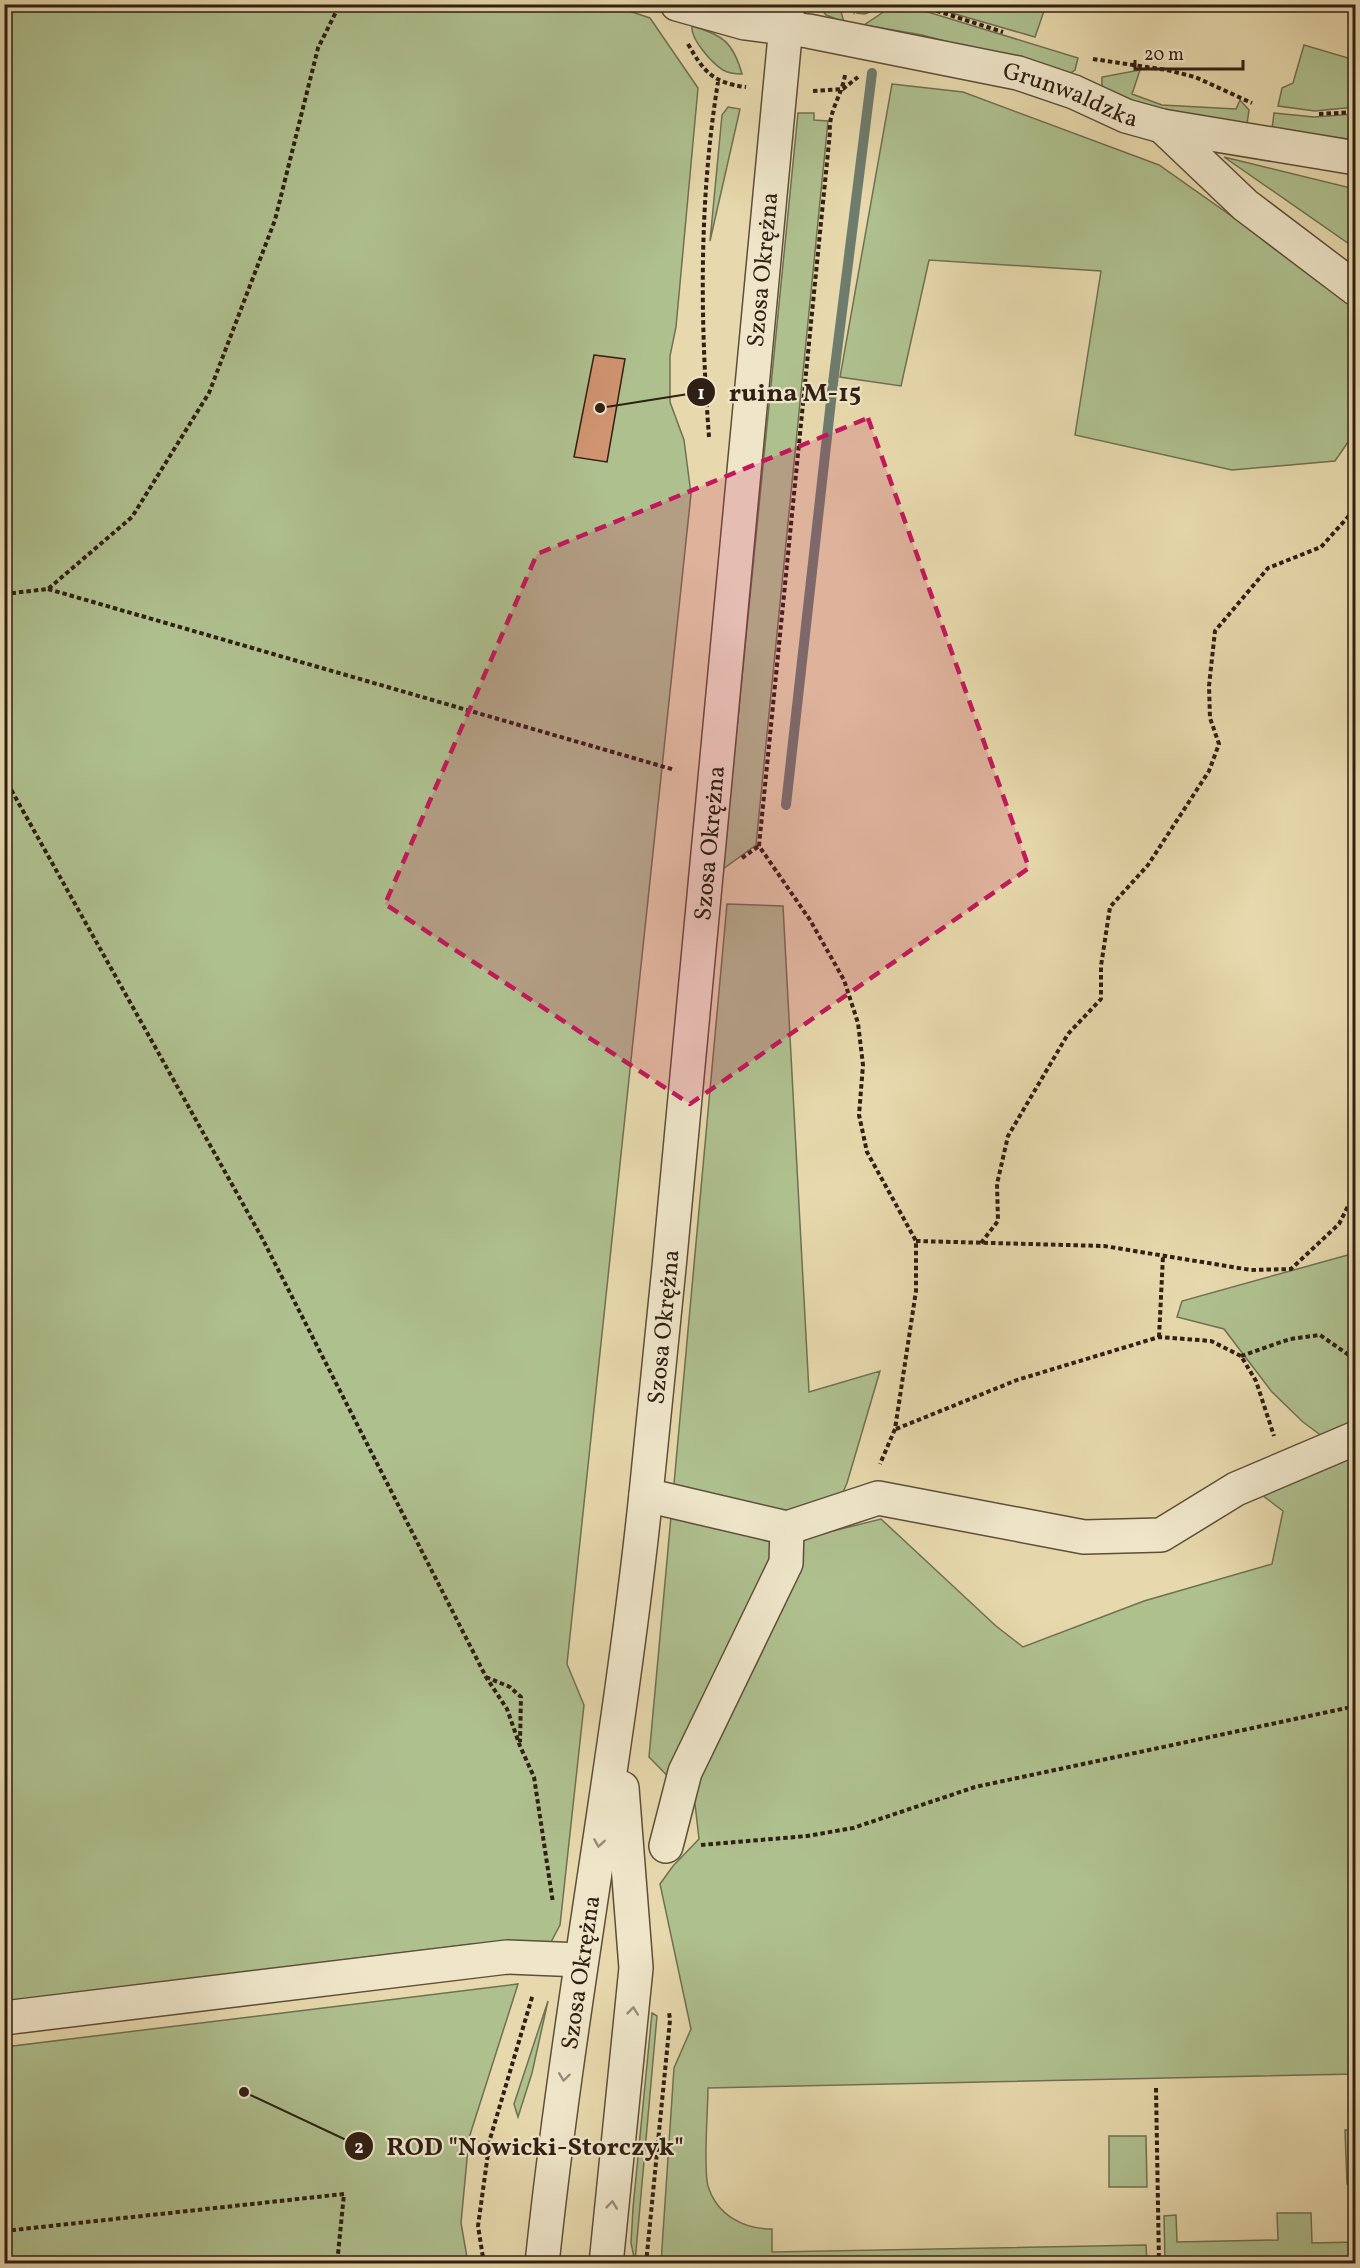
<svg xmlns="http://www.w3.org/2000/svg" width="1360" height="2268" font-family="Vollkorn,serif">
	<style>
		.green { fill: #afc08f; stroke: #707052; stroke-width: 1.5 }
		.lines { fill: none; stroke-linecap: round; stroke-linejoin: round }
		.stream { stroke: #6e7c6d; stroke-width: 10 }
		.building { fill: #d09470; stroke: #301f14; stroke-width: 1.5 }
		.minor-casing { stroke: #5e4e3a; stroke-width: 36 }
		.path { stroke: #301f14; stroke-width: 4; stroke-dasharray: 4.5 3; stroke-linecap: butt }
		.minor { stroke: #efe6ca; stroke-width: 33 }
		.oneway { stroke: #998c78 }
		.marked { fill: #c2185b; fill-opacity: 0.2; stroke: #c2185b; stroke-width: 4.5; stroke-dasharray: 12 8; stroke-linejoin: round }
		.labels { text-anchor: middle; stroke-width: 4.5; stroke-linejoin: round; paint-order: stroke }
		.street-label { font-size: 24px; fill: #301f14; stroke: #efe6ca }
		.leader { fill: none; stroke: #301f14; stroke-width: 2 }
		.callout-dot { fill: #301f14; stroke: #efe6ca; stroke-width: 2 }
		.mark-label { font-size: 18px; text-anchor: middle; font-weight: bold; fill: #fff }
		.callout-label { font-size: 26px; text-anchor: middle; font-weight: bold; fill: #301f14; stroke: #efe6ca; stroke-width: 4.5; stroke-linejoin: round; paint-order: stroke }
	</style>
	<rect width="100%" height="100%" fill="#e7d9ad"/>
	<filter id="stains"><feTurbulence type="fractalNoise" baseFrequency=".00333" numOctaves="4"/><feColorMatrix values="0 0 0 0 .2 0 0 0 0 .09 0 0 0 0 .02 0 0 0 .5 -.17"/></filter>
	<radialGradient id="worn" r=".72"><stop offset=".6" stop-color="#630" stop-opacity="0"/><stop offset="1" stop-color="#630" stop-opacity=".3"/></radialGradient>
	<!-- green -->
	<path class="green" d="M 608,4 L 650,18 L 698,88 L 676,327 L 670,356 L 670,402 L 684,440 L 691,494 L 567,1664 L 584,1705 L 560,1925 L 551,1942 L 472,1944 L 5,2002 L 5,5 Z
		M 818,5 L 839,5 L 844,22 L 826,15 Z
		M 850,5 L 884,5 L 865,14 L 857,13 L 858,9 L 855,8 L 854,13 Z
		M 894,5 L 905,5 L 1078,58 L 1075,70 L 1069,74 L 922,35 L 864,25 Z
		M 924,5 L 1030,5 L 1044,11 L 1035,37 Z
		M 692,26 C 723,35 733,42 742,74 C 736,74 728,73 723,70 C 712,63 690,39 692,26 Z
		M 1304,45 L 1355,60 L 1355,107 L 1315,111 L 1278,106 L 1282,88 L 1293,83 Z
		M 1140,70 L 1132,94 L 1162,105 L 1236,109 L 1240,100 L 1249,110 L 1247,124 L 1152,109 L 1102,89 L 1102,77 Z
		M 892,84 L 963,92 L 1159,165 L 1355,303 L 1355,432 L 1335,461 L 1232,470 L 1075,435 L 1101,271 L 929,260 L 901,386 L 840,377 Z
		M 728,107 L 740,109 L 710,241 L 722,115 Z
		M 798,113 L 814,113 L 814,120 L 828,121 L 756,845 L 723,869 Z
		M 1274,113 L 1314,117 L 1355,114 L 1355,140 L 1272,129 Z
		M 1224,157 L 1355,189 L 1355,248 Z
		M 727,904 L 783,906 L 809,1392 L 880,1371 L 847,1483 L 825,1533 L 881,1519 L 996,1626 L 1023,1647 L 1144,1601 L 1272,1564 L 1283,1511 L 1262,1495 L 1350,1457 L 1303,1422 L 1272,1392 L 1224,1329 L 1177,1317 L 1182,1301 L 1355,1253 L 1355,2074 L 708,2088 C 708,2110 703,2168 708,2186 C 717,2215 743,2229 772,2229 L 772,2252 L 1146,2245 L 1147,2263 L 661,2263 L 674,2068 L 691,2029 L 660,1884 L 673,1866 L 699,1839 L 695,1804 L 649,1757 Z
		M 518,1984 L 469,2138 L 461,2223 L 468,2263 L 5,2263 L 5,2047 Z
		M 548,2001 L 532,2073 L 518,2117 L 514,2104 Z
		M 652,2013 L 657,2016 L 635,2262 L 631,2243 L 633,2208 Z
		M 1345,2130 L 1355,2130 L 1355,2184 L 1347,2184 Z
		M 1109,2136 L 1146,2136 L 1147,2187 L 1109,2187 Z
		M 1277,2213 L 1311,2213 L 1312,2243 L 1355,2242 L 1355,2259 L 1311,2260 L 1310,2264 L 1165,2263 L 1164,2216 L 1176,2215 L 1177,2242 L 1278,2240 Z"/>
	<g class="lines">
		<!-- stream -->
		<path class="stream" d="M 4,13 L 7,4
			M 786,805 L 833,383 L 872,73"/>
	</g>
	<!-- building -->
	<path class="building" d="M 594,355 L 625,359 L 607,462 L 574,457 Z"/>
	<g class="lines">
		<!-- minor casing -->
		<g class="minor-casing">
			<g id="minor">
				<path id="s1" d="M 677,4 L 745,23 L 808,31 L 1018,73 L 1074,92 L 1126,116 L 1162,126 L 1356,158"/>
				<path d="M 1162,126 L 1245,205 L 1356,289"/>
				<path d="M 646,1495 L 787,1528 L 786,1563 L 685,1772 L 666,1846"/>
				<path d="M 787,1528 L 878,1498 L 1084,1537 L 1161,1535 L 1236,1489 L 1356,1438"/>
				<path d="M 4,2018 L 507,1957 L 581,1960"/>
				<path id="s2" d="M 542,2264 C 569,2006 619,1752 646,1494 C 698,998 738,501 788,4"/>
				<path d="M 606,2264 L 636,1968 L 622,1788"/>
			</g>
		</g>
		<!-- path -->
		<path class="path" d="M 915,4 L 1003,32
			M 688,44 C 704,72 713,83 746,87
			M 1093,59 L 1167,70 L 1195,77 L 1252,103
			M 845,75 C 842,95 828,112 830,132 L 759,846 L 810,920 L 844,980 L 858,1023 L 863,1065 L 859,1115 L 867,1152 L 916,1241 L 916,1291 L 895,1429 L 880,1464
			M 813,91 L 843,89 L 858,77
			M 1319,114 L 1356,112
			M 709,437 C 700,318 699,200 718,82
			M 48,589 L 675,770
			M 4,594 L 48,589 L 132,517 L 209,393 L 275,220 L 318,48 L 340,4
			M 4,777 L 262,1238 L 486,1677 L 507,1709 L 520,1746 L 534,1777 L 553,1903
			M 742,858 L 759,846
			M 916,1241 L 1104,1246 L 1251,1270 L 1291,1269 L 1339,1224 L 1356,1190
			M 981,1243 L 998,1221 L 997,1184 L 1008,1136 L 1068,1034 L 1101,999 L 1101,966 L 1110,907 L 1148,865 L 1209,771 L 1219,744 L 1210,718 L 1209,686 L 1215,631 L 1268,568 L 1321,547 L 1356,508
			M 1159,1337 L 1163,1256
			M 1241,1356 L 1290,1339 L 1320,1335 L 1356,1360
			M 896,1429 L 1017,1380 L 1159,1337 L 1211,1341 L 1241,1356 L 1256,1381 L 1274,1436
			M 486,1677 L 510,1687 L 521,1697 L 520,1742
			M 701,1845 L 807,1836 L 853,1828 L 975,1787 L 1356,1706
			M 1156,2088 L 1159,2264
			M 4,2231 L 344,2194 L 337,2264
			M 484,2264 L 478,2226 L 490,2139 L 533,1994
			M 646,2264 L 670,2020 L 669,2012"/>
		<!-- minor -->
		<use href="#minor" class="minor"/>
	</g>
	<!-- one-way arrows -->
	<defs><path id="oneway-chevron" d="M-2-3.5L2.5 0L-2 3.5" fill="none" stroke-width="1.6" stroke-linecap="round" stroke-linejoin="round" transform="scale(1.5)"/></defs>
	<g class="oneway">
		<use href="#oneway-chevron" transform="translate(599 1843) rotate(99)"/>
		<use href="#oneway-chevron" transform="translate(633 2011) rotate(-84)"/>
		<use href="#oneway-chevron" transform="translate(564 2077) rotate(97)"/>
		<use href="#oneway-chevron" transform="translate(612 2205) rotate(-84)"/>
	</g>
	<!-- marked area -->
	<path class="marked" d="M 868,418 L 1029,868 L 690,1104 L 385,904 L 537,554 Z"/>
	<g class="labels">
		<!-- street labels -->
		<g class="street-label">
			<text dy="8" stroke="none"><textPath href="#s1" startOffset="405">Grunwaldzka</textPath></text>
			<text dy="8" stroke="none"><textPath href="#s2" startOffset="2007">Szosa Okrężna</textPath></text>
			<text dy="8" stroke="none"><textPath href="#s2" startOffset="1431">Szosa Okrężna</textPath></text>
			<text dy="8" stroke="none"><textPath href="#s2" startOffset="945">Szosa Okrężna</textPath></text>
			<text dy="8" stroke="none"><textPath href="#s2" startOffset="294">Szosa Okrężna</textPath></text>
		</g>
	</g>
	<!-- callouts -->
	<path class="leader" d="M600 408L701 392M244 2092L359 2146"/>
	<g class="callout-dot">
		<circle cx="600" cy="408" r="6"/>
		<circle cx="244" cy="2092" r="6"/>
		<circle cx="701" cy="392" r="15"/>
		<circle cx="359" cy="2146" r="15"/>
	</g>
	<g class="mark-label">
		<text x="701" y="399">1</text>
		<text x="359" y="2153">2</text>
	</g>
	<g class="callout-label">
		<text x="795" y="401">ruina M-15</text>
		<text x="535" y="2155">ROD "Nowicki-Storczyk"</text>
	</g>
	<!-- margin -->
	<rect width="1360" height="2268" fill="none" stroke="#e7d9ad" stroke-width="24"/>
	<rect x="6" y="6" width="1348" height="2256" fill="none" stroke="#301f14" stroke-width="3"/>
	<rect x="12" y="12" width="1336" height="2244" fill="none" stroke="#301f14" stroke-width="1.5"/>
	<!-- scale -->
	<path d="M1135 60v9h108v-9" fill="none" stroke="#301f14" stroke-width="3"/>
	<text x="1144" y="60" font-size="18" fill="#301f14" stroke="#efe6ca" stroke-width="4.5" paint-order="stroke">20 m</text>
	<rect width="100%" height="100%" filter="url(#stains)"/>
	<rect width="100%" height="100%" fill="url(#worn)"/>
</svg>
